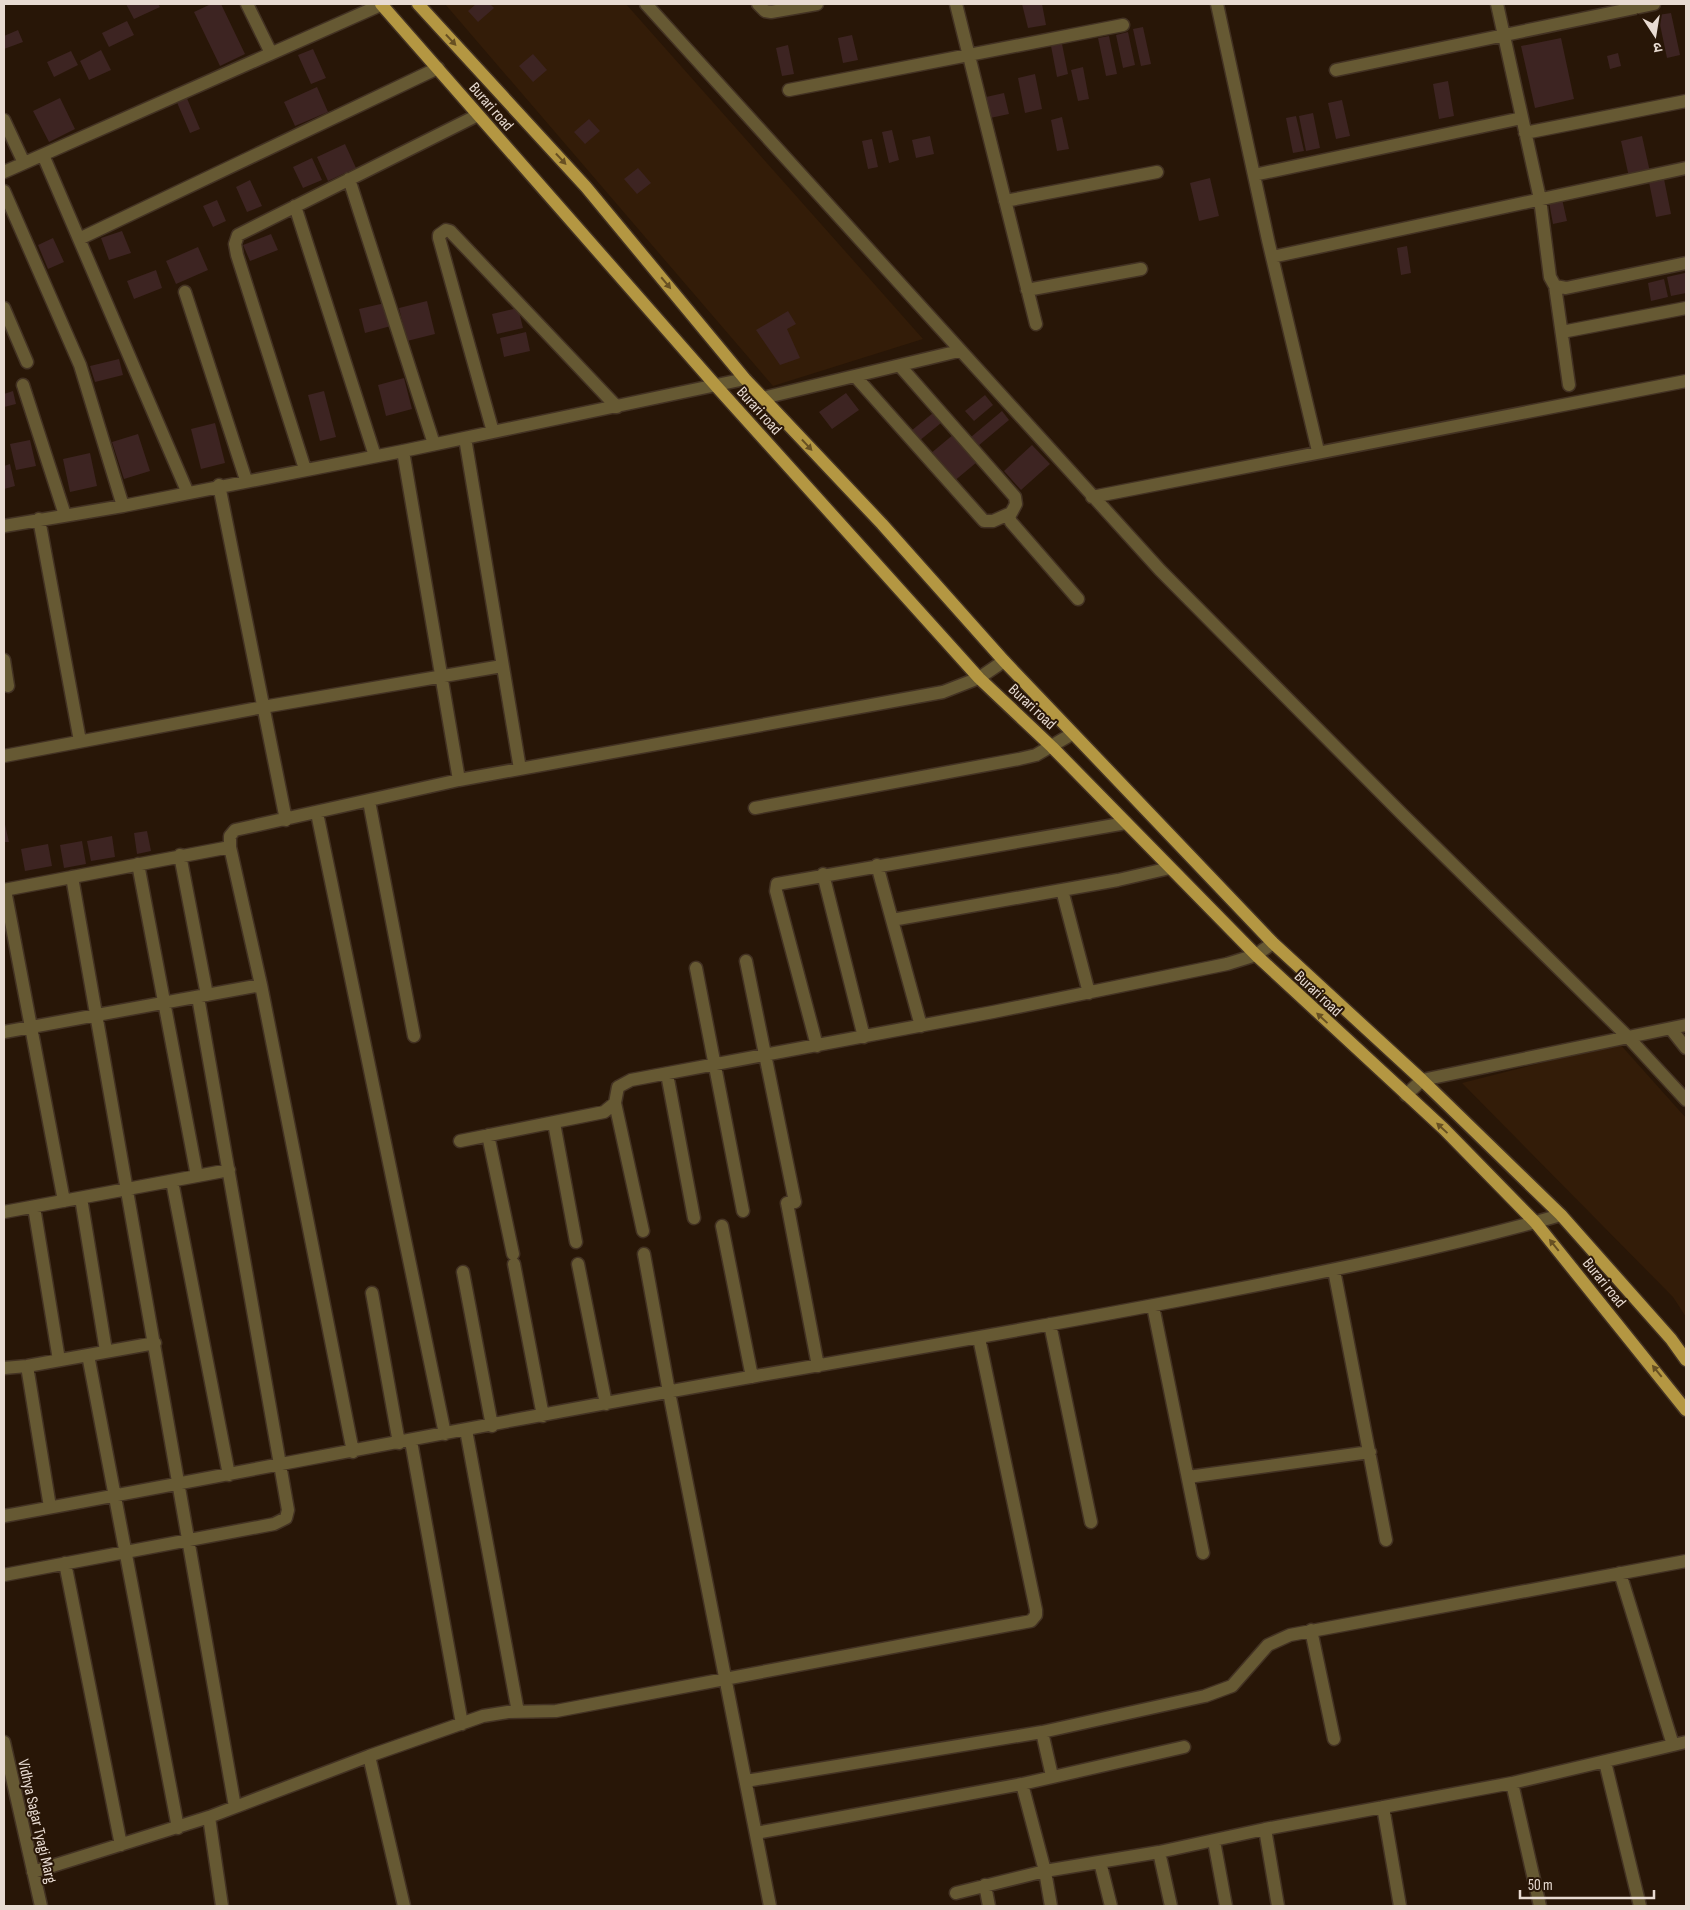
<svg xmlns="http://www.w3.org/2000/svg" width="1690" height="1910" font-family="'Sofia Sans Condensed','Noto Sans Devanagari',sans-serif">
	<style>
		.built { fill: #331c08 }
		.building { fill: #3d2422 }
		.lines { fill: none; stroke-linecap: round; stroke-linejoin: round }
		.minor-casing { stroke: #433223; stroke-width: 15 }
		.major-casing { stroke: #433223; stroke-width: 15 }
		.minor { stroke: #665933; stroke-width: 12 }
		.major { stroke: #b49742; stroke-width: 12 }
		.oneway { fill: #675022 }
		.labels { text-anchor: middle; stroke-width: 4; stroke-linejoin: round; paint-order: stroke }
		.street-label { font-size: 16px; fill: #e8dbd2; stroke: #281607 }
	</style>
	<rect width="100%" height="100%" fill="#281607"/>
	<!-- built -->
	<path class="built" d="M 445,4 L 626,4 L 923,339 L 773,386 Z
		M 1619,1043 L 1686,1118 L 1686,1317 L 1673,1297 L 1462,1083 Z"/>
	<!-- building -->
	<path class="building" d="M 126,4 L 158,4 L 160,7 L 134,19 Z
		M 211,4 L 221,4 L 245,54 L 220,66 L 194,12 Z
		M 476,4 L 490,4 L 494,8 L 478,22 L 468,11 Z
		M 1022,4 L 1042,4 L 1046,25 L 1028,28 Z
		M 1671,13 L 1680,55 L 1667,58 L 1658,15 Z
		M 127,21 L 134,35 L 109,47 L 102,33 Z
		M 1143,27 L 1151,64 L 1141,66 L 1133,29 Z
		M 18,30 L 23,42 L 4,49 L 4,36 Z
		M 1128,32 L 1135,65 L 1123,68 L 1116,35 Z
		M 852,35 L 858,60 L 843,63 L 838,38 Z
		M 1109,36 L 1117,74 L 1106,76 L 1098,38 Z
		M 1561,38 L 1574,99 L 1535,108 L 1521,46 Z
		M 1062,44 L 1068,74 L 1057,77 L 1051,46 Z
		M 788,45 L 794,74 L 782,76 L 776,48 Z
		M 313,49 L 326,78 L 311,84 L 298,55 Z
		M 101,50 L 111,70 L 89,80 L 80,61 Z
		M 71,51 L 78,65 L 54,77 L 47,62 Z
		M 1618,53 L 1621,66 L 1610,69 L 1607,56 Z
		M 533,54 L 547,70 L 533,82 L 519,66 Z
		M 1083,67 L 1089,99 L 1078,101 L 1071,70 Z
		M 1035,74 L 1042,109 L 1025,113 L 1018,78 Z
		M 1448,81 L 1454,116 L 1439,119 L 1433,84 Z
		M 317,87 L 328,112 L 295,126 L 284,102 Z
		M 1004,93 L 1009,114 L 990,118 L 986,97 Z
		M 186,96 L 200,129 L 190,133 L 176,100 Z
		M 60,98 L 75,129 L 49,142 L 33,111 Z
		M 1342,100 L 1350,136 L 1336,139 L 1328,103 Z
		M 1313,113 L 1320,148 L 1306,151 L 1299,116 Z
		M 1296,116 L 1304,151 L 1293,153 L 1286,118 Z
		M 1062,117 L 1069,149 L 1057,151 L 1051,120 Z
		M 589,119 L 600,131 L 585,144 L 574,132 Z
		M 892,130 L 899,160 L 889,163 L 882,132 Z
		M 930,136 L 934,154 L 916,158 L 912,140 Z
		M 1642,136 L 1650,172 L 1629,177 L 1621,141 Z
		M 872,139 L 878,167 L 868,169 L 862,141 Z
		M 345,144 L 356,168 L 328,181 L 317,157 Z
		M 312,158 L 322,180 L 303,188 L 293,167 Z
		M 638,168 L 651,183 L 637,194 L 624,179 Z
		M 1210,178 L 1219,216 L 1199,221 L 1190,183 Z
		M 1664,179 L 1671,214 L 1656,217 L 1649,182 Z
		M 250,180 L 262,206 L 247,212 L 236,187 Z
		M 1562,199 L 1567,221 L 1553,224 L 1549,202 Z
		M 217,200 L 226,221 L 213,227 L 203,206 Z
		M 122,231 L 131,253 L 109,260 L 101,238 Z
		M 271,234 L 278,250 L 250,261 L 243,245 Z
		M 53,238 L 64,262 L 48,269 L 38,245 Z
		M 1407,246 L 1411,273 L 1401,275 L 1397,248 Z
		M 198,247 L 208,270 L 176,284 L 166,261 Z
		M 156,270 L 162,288 L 134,299 L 127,281 Z
		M 1685,273 L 1686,293 L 1671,296 L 1667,277 Z
		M 1664,279 L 1668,297 L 1651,301 L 1648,283 Z
		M 427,301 L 435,334 L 407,341 L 399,308 Z
		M 385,303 L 391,326 L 365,333 L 359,309 Z
		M 518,308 L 523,328 L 497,334 L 492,314 Z
		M 788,311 L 796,324 L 787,329 L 800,358 L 780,365 L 756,330 Z
		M 526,332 L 530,351 L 504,357 L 500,338 Z
		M 119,359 L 123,375 L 95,382 L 90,366 Z
		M 404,378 L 412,409 L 386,416 L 378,385 Z
		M 13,391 L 16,404 L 4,407 L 4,394 Z
		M 324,391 L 336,437 L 320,441 L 308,395 Z
		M 846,393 L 859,410 L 832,429 L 819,412 Z
		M 985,395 L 993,405 L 974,421 L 965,411 Z
		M 1002,411 L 1009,420 L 978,446 L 971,437 Z
		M 933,413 L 941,423 L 919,441 L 911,431 Z
		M 215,423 L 225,463 L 201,469 L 191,429 Z
		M 138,434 L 150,471 L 124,479 L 112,442 Z
		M 954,434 L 977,462 L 953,482 L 930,454 Z
		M 30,440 L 36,466 L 16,470 L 10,444 Z
		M 1032,445 L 1050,464 L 1021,490 L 1004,471 Z
		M 90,453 L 97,486 L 70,492 L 63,459 Z
		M 10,464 L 15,486 L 4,489 L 4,466 Z
		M 4,820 L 9,842 L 4,842 Z
		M 147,831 L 151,851 L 137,854 L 134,833 Z
		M 112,836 L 115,857 L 91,861 L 87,841 Z
		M 82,841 L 86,864 L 64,868 L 60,845 Z
		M 48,844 L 52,866 L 25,871 L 21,849 Z"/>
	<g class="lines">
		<!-- minor casing -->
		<g class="minor-casing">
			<path id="minor" d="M 247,4 L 271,53
				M 646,4 L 1160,570 L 1403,815 L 1628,1037 L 1686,1100
				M 758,4 L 765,11 L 771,12 L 817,4
				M 956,4 L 1036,324
				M 1217,4 L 1268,240 L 1318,451
				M 1497,4 L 1540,199 L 1550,277 L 1555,286 L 1566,288 L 1686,263
				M 1336,70 L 1654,4
				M 789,90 L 1123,25
				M 4,120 L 24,163
				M 1525,133 L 1686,101
				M 43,155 L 187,491
				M 4,172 L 383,4
				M 1254,175 L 1522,118
				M 349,179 L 434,444
				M 4,191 L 80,365 L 123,506
				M 1005,201 L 1157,172
				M 295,206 L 375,456
				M 79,239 L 438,68
				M 1272,257 L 1686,168
				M 1555,286 L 1569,385
				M 1027,290 L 1141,269
				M 185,292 L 246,480
				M 4,308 L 27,362
				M 1562,332 L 1686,308
				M 900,366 L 1015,497 L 1016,504 L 1009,517 L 1011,522 L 1078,599
				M 855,376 L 984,521 L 993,521 L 1011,513
				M 23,385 L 65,515
				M 763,398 L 959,351
				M 493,432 L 439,238 L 439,235 L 446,230 L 450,231 L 617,407
				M 465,438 L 520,769
				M 403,451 L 459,780
				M 305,469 L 237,255 L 235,244 L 238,235 L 478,115
				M 219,485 L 286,820
				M 1092,497 L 1686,381
				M 39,519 L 80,741
				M 4,526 L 123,506 L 403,451 L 745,379
				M 4,660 L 8,686
				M 4,756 L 263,707 L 502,666
				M 369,801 L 414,1036
				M 755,808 L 1019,759 L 1036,755 L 1072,734
				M 317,813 L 445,1434
				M 180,855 L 207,995
				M 138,864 L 197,1176
				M 877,865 L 921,1026
				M 823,874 L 864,1037
				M 72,877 L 235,1807
				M 4,890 L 230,847
				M 5,890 L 64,1201
				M 1062,890 L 1089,993
				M 892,920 L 1118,880 L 1170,868
				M 746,961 L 795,1202 L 787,1203 L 818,1366
				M 696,968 L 743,1211
				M 1671,1029 L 1686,1048
				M 4,1032 L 261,985
				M 817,1046 L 776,891 L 777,884 L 1126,823
				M 667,1074 L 694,1218
				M 1406,1095 L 1422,1080 L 1686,1025
				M 615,1103 L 643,1231
				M 554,1123 L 576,1242
				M 488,1135 L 513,1254
				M 460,1141 L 604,1112 L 615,1103 L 618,1087 L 631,1080 L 993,1012 L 1227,964 L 1256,955 L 1273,943
				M 172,1181 L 229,1475
				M 81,1198 L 106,1351
				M 34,1207 L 59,1360
				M 4,1212 L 229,1170
				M 722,1226 L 752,1377
				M 644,1254 L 669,1392 L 770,1906
				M 514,1264 L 543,1416
				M 578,1264 L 606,1404
				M 1334,1270 L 1386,1540
				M 463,1272 L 492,1426
				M 372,1293 L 399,1443
				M 1153,1306 L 1203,1553
				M 1050,1324 L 1091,1522
				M 88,1355 L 178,1828
				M 27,1366 L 50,1507
				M 4,1368 L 27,1366 L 155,1343
				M 466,1430 L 518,1712
				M 411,1441 L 462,1724
				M 353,1452 L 261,985 L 230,847 L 230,836 L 235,830 L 459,780 L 943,692 L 979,678 L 1004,661
				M 1188,1477 L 1370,1452
				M 4,1516 C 255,1470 505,1420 756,1376 C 913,1349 1070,1322 1227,1291 C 1339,1269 1451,1246 1561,1215
				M 65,1563 L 121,1845
				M 1620,1573 L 1673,1745
				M 4,1575 L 274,1524 L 286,1518 L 288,1510 L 198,997
				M 1311,1630 L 1334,1739
				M 1042,1732 L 1052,1776
				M 4,1742 L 41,1906
				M 369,1756 L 404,1906
				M 1605,1762 L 1640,1906
				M 746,1781 L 1042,1732 L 1205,1696 L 1232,1686 L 1268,1645 L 1290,1635 L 1686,1561
				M 1512,1783 L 1540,1906
				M 1022,1784 L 1045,1871 L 1051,1906
				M 1383,1807 L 1400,1906
				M 209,1817 L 222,1906
				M 1265,1829 L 1278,1906
				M 756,1833 L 1022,1784 L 1184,1747
				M 1214,1841 L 1226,1906
				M 1159,1852 L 1171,1906
				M 1100,1862 L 1111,1906
				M 33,1872 L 209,1817 L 369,1756 L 483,1716 L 508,1712 L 556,1711 L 1031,1621 L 1036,1615 L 1036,1610 L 979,1338
				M 985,1885 L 989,1906
				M 956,1893 L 1045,1871 L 1159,1852 L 1265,1829 L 1512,1783 L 1686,1742"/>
		</g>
		<!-- major casing -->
		<g class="major-casing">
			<path id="major" d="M 381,4 L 717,387 L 979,678 L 1052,747 L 1256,955 L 1444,1129 L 1535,1222 L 1686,1410
				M 418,4 L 586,187 L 745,379 L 882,524 L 1004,661 L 1273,943 L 1422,1080 L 1561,1215 L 1671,1339 L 1686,1360"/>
		</g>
		<!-- minor -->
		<use href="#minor" class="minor"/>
		<!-- major -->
		<use href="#major" class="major"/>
	</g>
	<!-- one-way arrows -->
	<defs><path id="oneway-solid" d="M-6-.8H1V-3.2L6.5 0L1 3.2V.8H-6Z" transform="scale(1.25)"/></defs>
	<g class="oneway">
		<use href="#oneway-solid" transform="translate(451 40) rotate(47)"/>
		<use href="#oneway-solid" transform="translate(561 159) rotate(47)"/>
		<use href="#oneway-solid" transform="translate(666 283) rotate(50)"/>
		<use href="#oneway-solid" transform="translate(807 445) rotate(47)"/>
		<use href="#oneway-solid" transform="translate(1322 1018) rotate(-137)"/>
		<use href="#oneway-solid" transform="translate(1442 1128) rotate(-137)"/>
		<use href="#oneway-solid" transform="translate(1554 1245) rotate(-129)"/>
		<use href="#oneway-solid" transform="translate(1657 1371) rotate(-129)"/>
	</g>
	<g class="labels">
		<!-- street labels -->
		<g class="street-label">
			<text transform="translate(492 106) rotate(49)" y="6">Burari road</text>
			<text transform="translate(760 410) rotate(48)" y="6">Burari road</text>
			<text transform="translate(1033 706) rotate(43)" y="6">Burari road</text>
			<text transform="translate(1319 993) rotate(43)" y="6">Burari road</text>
			<text transform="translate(1605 1282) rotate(51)" y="6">Burari road</text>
			<text transform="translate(38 1821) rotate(77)" y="6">Vidhya Sagar Tyagi Marg</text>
		</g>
	</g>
	<!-- border -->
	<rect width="1690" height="1910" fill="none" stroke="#e8dbd2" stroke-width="10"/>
	<!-- north arrow -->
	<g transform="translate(1655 35) rotate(168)" stroke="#281607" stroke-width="4" paint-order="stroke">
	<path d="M0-4L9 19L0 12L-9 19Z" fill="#e8dbd2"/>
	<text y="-8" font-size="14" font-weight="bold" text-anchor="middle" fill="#e8dbd2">उ</text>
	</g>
	<!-- scale -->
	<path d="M1520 1890v8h134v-8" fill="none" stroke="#e8dbd2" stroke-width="2.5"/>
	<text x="1528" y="1890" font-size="15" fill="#e8dbd2" stroke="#281607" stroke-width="4" paint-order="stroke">50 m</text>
</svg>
